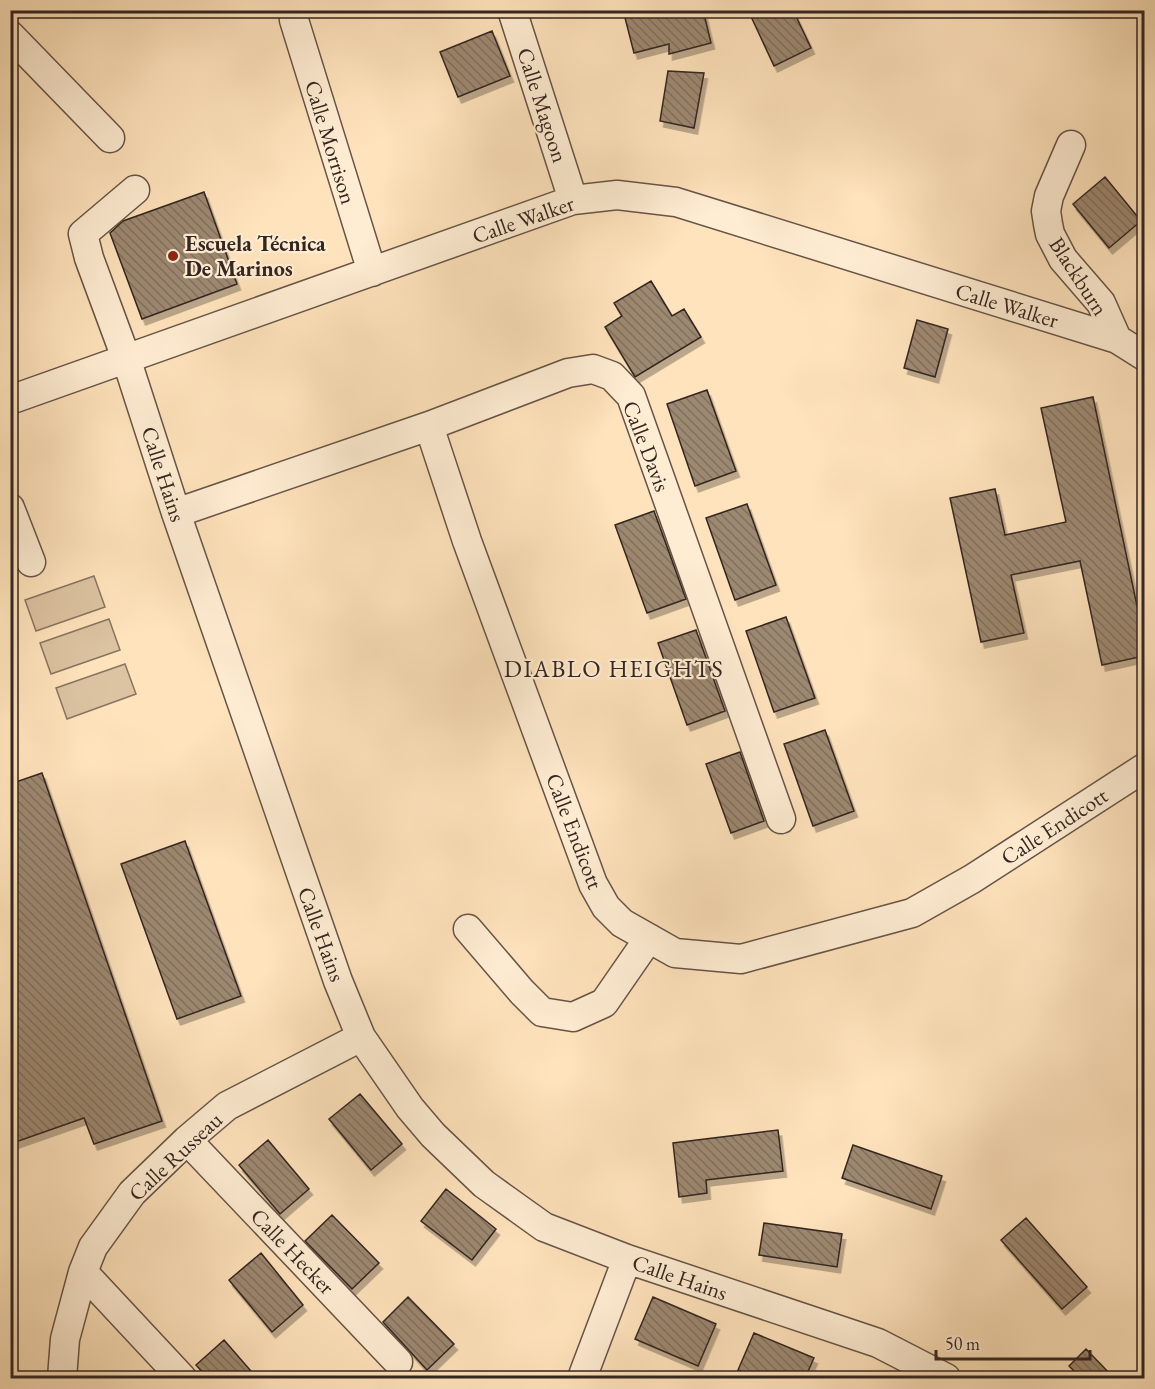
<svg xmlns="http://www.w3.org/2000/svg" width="1155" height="1389" font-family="'EB Garamond',serif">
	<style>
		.green { fill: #dcc3a1; stroke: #887460; stroke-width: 1.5 }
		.building { fill: url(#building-back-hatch); stroke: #332520; stroke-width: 1.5; filter: url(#shadow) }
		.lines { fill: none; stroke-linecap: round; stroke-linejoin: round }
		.minor-casing { stroke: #665447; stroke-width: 31 }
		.minor { stroke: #ffedd3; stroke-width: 28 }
		.poi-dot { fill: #8f2418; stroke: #ffedd3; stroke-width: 2 }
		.labels { text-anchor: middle; stroke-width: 4.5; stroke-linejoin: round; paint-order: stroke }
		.street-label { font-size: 22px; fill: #332520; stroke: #ffedd3 }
		.poi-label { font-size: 22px; font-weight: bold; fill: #332520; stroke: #ffedd3; text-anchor: start }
		.neighbourhood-label { font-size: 24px; letter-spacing: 1.5px; fill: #332520; stroke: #ffedd3 }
	</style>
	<defs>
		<pattern id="building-back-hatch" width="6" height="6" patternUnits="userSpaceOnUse" patternTransform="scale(1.5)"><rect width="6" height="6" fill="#9d8871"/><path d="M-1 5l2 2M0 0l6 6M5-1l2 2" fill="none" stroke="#816f5c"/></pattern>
		<filter id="shadow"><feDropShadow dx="3.5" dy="6" stdDeviation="0" flood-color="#0004"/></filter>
	</defs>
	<rect width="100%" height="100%" fill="#ffe3bc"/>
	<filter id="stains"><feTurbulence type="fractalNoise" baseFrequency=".00333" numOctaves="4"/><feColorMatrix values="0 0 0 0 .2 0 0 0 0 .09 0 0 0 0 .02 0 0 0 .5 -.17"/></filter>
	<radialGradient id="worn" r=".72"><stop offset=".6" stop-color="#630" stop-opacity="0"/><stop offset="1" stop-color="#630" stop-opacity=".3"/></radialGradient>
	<!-- green -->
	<path class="green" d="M 94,576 L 105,607 L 36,631 L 25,600 Z
		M 109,619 L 120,650 L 51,674 L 40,643 Z
		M 125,664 L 136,694 L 67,719 L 56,688 Z"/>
	<!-- building -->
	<path class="building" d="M 623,10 L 703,10 L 711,43 L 669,54 L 669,44 L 634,53 Z
		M 748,10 L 793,10 L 811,48 L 774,66 Z
		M 492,31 L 510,76 L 458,97 L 440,52 Z
		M 668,71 L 704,73 L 694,128 L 660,121 Z
		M 1105,177 L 1141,221 L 1109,248 L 1073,204 Z
		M 204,192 L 237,284 L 142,319 L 110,233 L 123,221 Z
		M 651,281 L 672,316 L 684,309 L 701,337 L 635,377 L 605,327 L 622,316 L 614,303 Z
		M 917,320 L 948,329 L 935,377 L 904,368 Z
		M 707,390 L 736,471 L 695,486 L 667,404 Z
		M 1093,397 L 1144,639 L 1144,656 L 1102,665 L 1080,561 L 1011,575 L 1024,633 L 981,642 L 950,498 L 995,489 L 1005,535 L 1066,522 L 1041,408 Z
		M 747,504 L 776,585 L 735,600 L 706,518 Z
		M 654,511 L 686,599 L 647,613 L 615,525 Z
		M 786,617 L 815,698 L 774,712 L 746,631 Z
		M 696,630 L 725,711 L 687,725 L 658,643 Z
		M 825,730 L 854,811 L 813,826 L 784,744 Z
		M 740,752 L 764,821 L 731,833 L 706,764 Z
		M 42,773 L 162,1121 L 94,1144 L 84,1118 L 10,1144 L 10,784 Z
		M 185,841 L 241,996 L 177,1019 L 121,864 Z
		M 360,1094 L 402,1144 L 371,1170 L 329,1119 Z
		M 778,1130 L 783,1171 L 706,1180 L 707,1193 L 679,1197 L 673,1143 Z
		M 268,1140 L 309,1189 L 280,1214 L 239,1165 Z
		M 853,1145 L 942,1176 L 931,1209 L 842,1178 Z
		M 446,1189 L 496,1229 L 472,1260 L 421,1221 Z
		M 332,1215 L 379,1263 L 352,1289 L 305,1241 Z
		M 1026,1218 L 1087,1287 L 1062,1309 L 1001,1240 Z
		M 764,1223 L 842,1234 L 837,1267 L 759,1255 Z
		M 261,1253 L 303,1305 L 272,1332 L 229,1280 Z
		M 408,1297 L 454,1344 L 427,1370 L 383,1322 Z
		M 653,1297 L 716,1324 L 698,1366 L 635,1339 Z
		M 754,1333 L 814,1358 L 805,1378 L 758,1378 L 738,1370 Z
		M 224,1340 L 257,1378 L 208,1378 L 196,1365 Z
		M 1086,1349 L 1114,1378 L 1081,1378 L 1069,1366 Z"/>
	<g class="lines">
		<!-- minor casing -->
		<g class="minor-casing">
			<path id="minor" d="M 293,10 L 294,20 L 372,272
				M 512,10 L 573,200
				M 10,35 L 110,138
				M 1071,145 L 1049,196 L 1046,211 L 1048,224 L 1050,234 L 1063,259 L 1101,303 L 1117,339
				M 135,190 L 83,234 L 89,258 L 126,358 L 176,513 L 338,981 L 361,1037 L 410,1108 L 433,1135 L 484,1184 L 544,1227 L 627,1259 L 878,1343 L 946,1378
				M 10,400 L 573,200 L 617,195 L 676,202 L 1117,339 L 1144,356
				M 429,426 L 467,541 L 593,884 L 606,907 L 622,923 L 675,953 L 741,959 L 912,913 L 972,879 L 1144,768
				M 10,508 L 31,562
				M 176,513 L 429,426 L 568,373 L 593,369 L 612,376 L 631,396 L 781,819
				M 468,929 L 522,992 L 542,1012 L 573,1017 L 604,1003 L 649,938
				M 187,1140 L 398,1362
				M 83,1272 L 182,1378
				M 62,1378 L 65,1339 L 83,1272 L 93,1247 L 132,1193 L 187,1140 L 227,1106 L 361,1037
				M 582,1378 L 627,1259"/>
		</g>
		<!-- minor -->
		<use href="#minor" class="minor"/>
	</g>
	<!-- markers -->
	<circle class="poi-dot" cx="173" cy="256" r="6"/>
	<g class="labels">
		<!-- street labels -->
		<g class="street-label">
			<text transform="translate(543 105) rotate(72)" y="8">Calle Magoon</text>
			<text transform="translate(331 142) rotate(73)" y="8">Calle Morrison</text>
			<text transform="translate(523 219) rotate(-19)" y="8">Calle Walker</text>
			<text transform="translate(1079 276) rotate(57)" y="8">Blackburn</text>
			<text transform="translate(1007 305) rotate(17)" y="8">Calle Walker</text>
			<text transform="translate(647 446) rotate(69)" y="8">Calle Davis</text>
			<text transform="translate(164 474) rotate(72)" y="8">Calle Hains</text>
			<text transform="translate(1054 826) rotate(-33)" y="8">Calle Endicott</text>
			<text transform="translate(575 831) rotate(69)" y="8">Calle Endicott</text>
			<text transform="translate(322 934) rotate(70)" y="8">Calle Hains</text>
			<text transform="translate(175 1156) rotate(-43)" y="8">Calle Russeau</text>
			<text transform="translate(293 1251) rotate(46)" y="8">Calle Hecker</text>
			<text transform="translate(680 1277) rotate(19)" y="8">Calle Hains</text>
		</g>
		<!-- poi labels -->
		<g class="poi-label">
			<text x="185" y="251">Escuela Técnica<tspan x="185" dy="25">De Marinos</tspan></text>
		</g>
		<!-- neighbourhood labels -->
		<g class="neighbourhood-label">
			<text x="614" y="677">DIABLO HEIGHTS</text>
		</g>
	</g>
	<!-- margin -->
	<rect width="1155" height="1389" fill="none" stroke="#ffe3bc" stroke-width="36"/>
	<rect x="12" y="12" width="1131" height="1365" fill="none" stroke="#332520" stroke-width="3"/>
	<rect x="18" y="18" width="1119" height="1353" fill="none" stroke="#332520" stroke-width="1.5"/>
	<!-- scale -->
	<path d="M936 1350v9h154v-9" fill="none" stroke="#332520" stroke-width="3"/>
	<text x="945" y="1350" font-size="18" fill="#332520" stroke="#ffedd3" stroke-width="4.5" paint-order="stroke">50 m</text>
	<rect width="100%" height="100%" filter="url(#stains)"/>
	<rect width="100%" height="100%" fill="url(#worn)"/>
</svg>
